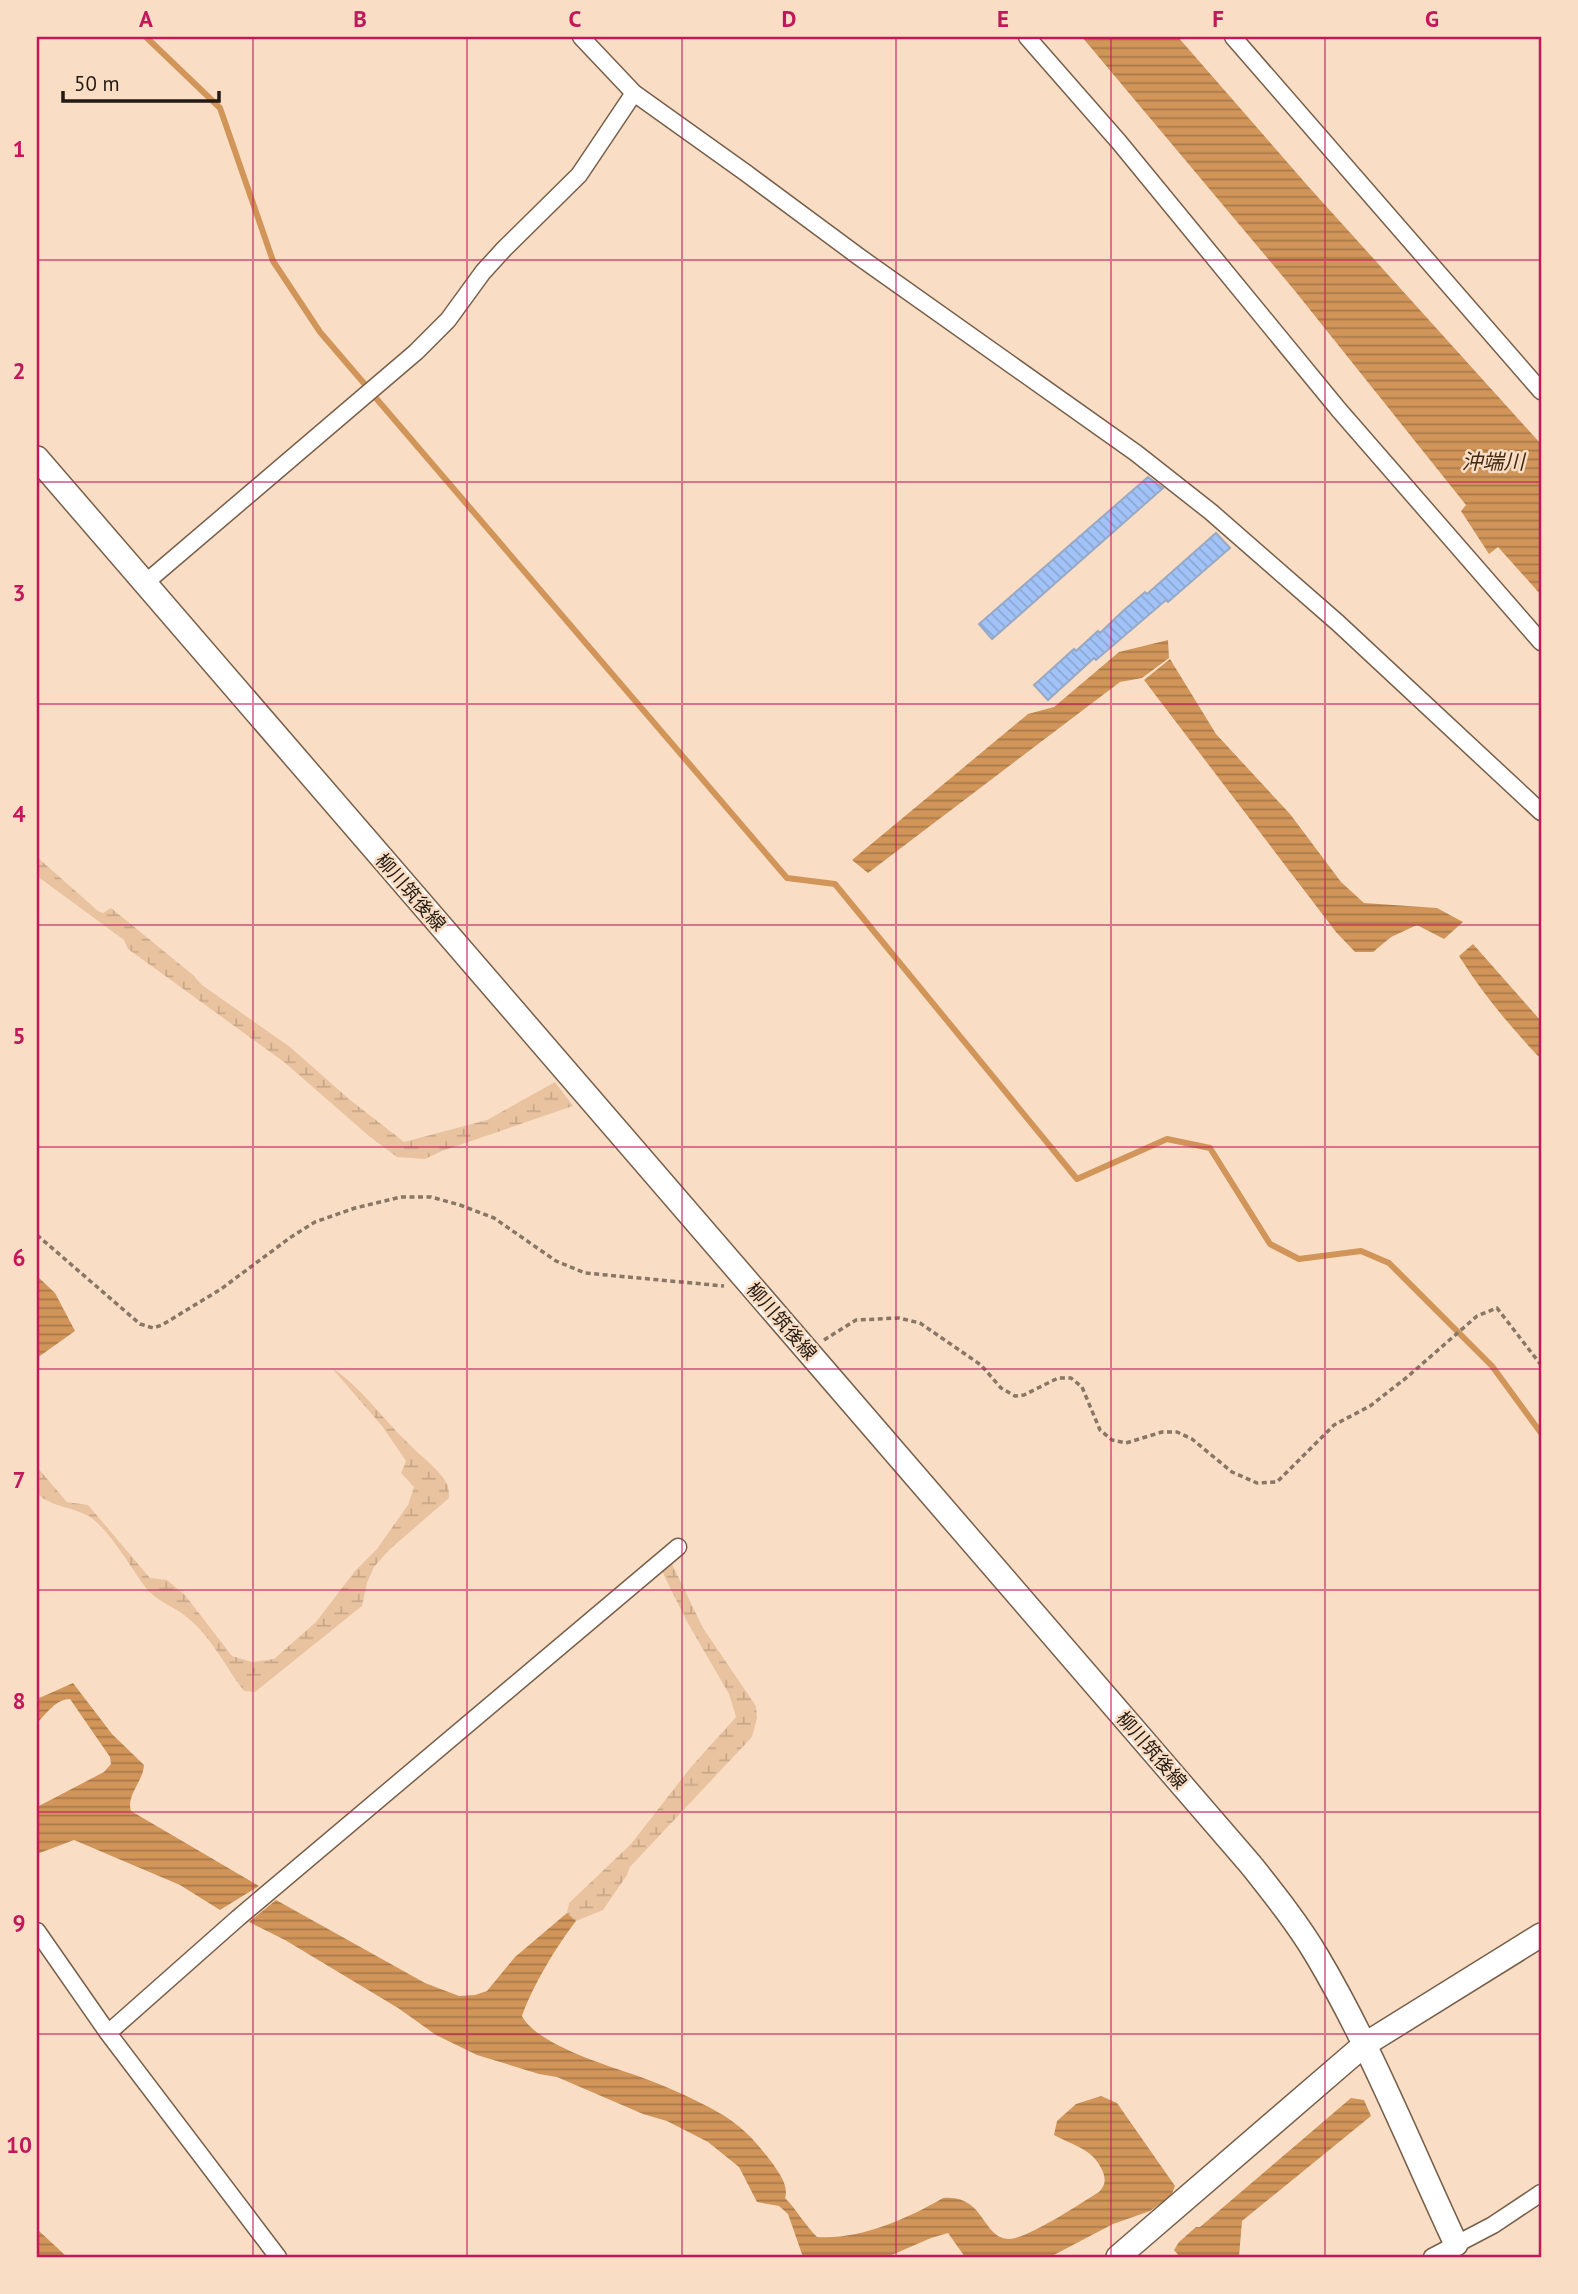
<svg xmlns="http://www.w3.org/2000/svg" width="1578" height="2294" font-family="'PT Sans','Noto Sans JP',sans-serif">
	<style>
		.wetland { fill: url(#wetland-marsh) }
		.water { fill: url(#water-rules) }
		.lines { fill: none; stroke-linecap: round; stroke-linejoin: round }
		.stream { stroke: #d1955a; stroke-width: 6 }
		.building { fill: url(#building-back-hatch); stroke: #98a9c5; stroke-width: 2 }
		.street-casing { stroke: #775f4a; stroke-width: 19 }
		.secondary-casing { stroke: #775f4a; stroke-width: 26 }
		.path { stroke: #887666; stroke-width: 3.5; stroke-dasharray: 5 3.5; stroke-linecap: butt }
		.street { stroke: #fff; stroke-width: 16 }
		.secondary { stroke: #fff; stroke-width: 23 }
		.grid { fill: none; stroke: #c2185b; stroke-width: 2; stroke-opacity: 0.55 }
		.labels { text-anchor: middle; stroke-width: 5; stroke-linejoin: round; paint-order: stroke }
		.street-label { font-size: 19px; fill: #231a11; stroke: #f9dec5 }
		.water-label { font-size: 21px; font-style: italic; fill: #42290f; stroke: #f9dec5 }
		.neatline { fill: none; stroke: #c2185b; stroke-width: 2.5 }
		.grid-label { font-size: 23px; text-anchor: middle; font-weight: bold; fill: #c2185b }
	</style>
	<defs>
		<pattern id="wetland-marsh" width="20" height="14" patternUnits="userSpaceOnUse" patternTransform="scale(1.75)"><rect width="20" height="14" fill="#e9c3a0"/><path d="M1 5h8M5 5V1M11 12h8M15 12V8" fill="none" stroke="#c8a789"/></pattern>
		<pattern id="water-rules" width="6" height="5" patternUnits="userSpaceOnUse" patternTransform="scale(1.75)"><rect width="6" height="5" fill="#d1955a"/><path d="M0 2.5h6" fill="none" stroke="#a97949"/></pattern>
		<pattern id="building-back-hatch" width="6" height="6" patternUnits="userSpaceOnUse" patternTransform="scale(1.75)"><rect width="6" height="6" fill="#a2c3f8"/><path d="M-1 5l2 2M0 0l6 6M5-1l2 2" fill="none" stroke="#8ba7d4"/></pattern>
	</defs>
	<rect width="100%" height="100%" fill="#f9dec5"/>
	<!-- wetland -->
	<path class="wetland" d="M 37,857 L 98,911 L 103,913 L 111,908 L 193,975 L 202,985 L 290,1047 L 349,1099 L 404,1142 L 487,1120 L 555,1082 L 573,1106 L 442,1151 L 425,1159 L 397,1157 L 369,1136 L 284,1062 L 128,949 L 124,940 L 37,876 Z
		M 331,1367 C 363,1389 381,1417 408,1443 C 420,1456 437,1467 446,1482 C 449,1487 449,1493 449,1498 L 389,1550 L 374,1567 L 367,1583 L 362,1606 L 255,1692 L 244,1691 C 226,1668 212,1638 189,1619 C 176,1607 157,1602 146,1588 C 131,1568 113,1536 94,1520 C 77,1506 52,1509 37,1493 L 37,1467 L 67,1502 L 88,1505 L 150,1578 L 167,1580 L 185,1595 L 232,1656 L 252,1662 L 274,1659 L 316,1622 L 355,1571 L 377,1549 L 408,1505 L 414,1487 L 401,1473 L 406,1461 L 382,1426 Z
		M 671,1562 L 703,1628 L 756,1706 L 757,1718 L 752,1737 L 630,1867 L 627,1875 L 603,1910 L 576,1921 L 567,1913 L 569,1903 L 631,1844 L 691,1767 L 736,1717 L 729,1694 L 686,1620 L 661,1569 Z"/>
	<!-- water -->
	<path class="water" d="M 1082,37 L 1178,37 L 1307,185 L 1541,444 L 1541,595 L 1498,547 L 1489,554 L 1461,511 L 1466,505 L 1295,291 Z
		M 1168,640 L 1169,658 L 1142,678 L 1120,682 L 868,873 L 852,860 L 1028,714 L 1054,707 L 1119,652 Z
		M 1170,659 L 1216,734 L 1290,814 L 1341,882 L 1364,903 L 1437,908 L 1463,922 L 1444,939 L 1417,925 L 1391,937 L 1373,952 L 1355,952 L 1336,932 L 1144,680 Z
		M 1473,944 L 1541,1021 L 1541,1057 L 1538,1056 C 1509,1025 1482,993 1459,956 Z
		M 37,1276 L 55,1293 L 75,1331 L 37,1358 Z
		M 73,1683 L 112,1734 L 144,1765 C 143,1782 126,1795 131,1811 L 259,1886 L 220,1910 L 180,1885 L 74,1840 L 37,1854 L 37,1807 L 104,1772 L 111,1764 L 110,1757 L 70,1699 C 56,1699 46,1714 37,1723 L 37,1699 Z
		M 276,1900 L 425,1983 L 459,1996 L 475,1995 L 487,1991 L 515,1957 L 567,1913 L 576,1921 C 556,1947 533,1985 522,2016 C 536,2043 600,2063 629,2073 C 657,2082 698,2100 723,2115 C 744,2128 758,2144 773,2164 C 779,2173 789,2186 785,2198 C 797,2210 804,2224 817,2237 C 859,2240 907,2219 943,2198 C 985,2194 981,2237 1008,2239 C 1026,2240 1081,2203 1099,2192 C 1105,2185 1106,2181 1103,2172 C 1094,2149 1074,2146 1054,2135 L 1057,2121 L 1076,2104 L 1101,2096 L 1117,2103 L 1175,2186 L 1171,2196 L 1150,2211 L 1113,2224 L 1050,2257 L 965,2257 L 948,2233 L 931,2238 L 887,2257 L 803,2257 L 788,2214 L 779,2206 L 757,2202 L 739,2167 L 708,2142 L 667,2121 L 643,2114 L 557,2077 L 539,2074 L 477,2055 L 436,2035 L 398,2008 L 285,1940 L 249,1922 Z
		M 1351,2098 L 1364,2100 L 1371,2116 L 1242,2221 L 1239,2257 L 1180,2257 L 1174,2250 L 1179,2242 L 1196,2227 L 1200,2227 Z
		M 37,2229 L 67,2257 L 37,2257 Z"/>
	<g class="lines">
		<!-- stream -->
		<path class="stream" d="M 146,37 L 220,108 L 273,261 L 320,332 L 368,388
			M 375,397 L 787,878 L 835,884 L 1077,1179 L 1167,1139 L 1210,1148 L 1270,1244 L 1299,1259 L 1361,1251 L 1389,1263 L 1492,1366 L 1541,1433"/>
	</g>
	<!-- building -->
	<path class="building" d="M 1148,477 L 1163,488 L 992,639 L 979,624 Z
		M 1216,533 L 1230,548 L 1168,602 L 1166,600 L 1096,660 L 1094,658 L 1048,700 L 1034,685 L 1074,649 L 1076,651 L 1098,631 L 1100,633 L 1124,610 L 1145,592 L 1147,594 Z"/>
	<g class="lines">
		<!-- street casing -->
		<g class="street-casing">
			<path id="street" d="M 581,37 L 634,93 L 746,173 L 858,256 L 1136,453 L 1211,512 L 1338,623 L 1541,812
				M 1027,37 L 1119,142 L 1339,410 L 1541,642
				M 1233,37 L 1541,391
				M 144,584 L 416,352 L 448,320 L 483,272 L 504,249 L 579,175 L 634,93
				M 37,1931 L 108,2033 L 278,2257
				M 108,2033 L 238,1918 L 678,1547
				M 1432,2257 L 1493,2225 L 1541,2193"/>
		</g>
		<!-- secondary casing -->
		<g class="secondary-casing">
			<path id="secondary" d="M 37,458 L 1251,1865 C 1274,1894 1298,1924 1317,1956 C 1371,2047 1411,2148 1456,2244
				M 1118,2257 L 1364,2045 L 1541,1935"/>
		</g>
		<!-- path -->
		<path class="path" d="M 37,1235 L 140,1324 L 153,1328 L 162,1325 L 221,1289 L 291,1237 L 315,1222 L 355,1208 L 401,1197 L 431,1197 L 460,1205 L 494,1218 L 556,1261 L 585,1273 L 724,1286
			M 824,1340 L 856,1320 L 899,1318 L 920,1323 L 981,1365 L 1001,1388 L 1015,1396 L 1024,1395 L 1058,1378 L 1071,1378 L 1082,1387 L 1100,1430 L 1112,1440 L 1126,1443 L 1162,1432 L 1177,1432 L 1192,1439 L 1232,1472 L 1257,1483 L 1277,1482 L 1334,1425 L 1370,1406 L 1406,1378 L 1477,1316 L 1497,1308 L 1541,1365"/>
		<!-- street -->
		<use href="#street" class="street"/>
		<!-- secondary -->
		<use href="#secondary" class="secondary"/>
	</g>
	<!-- grid -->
	<path class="grid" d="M 253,37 L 253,2257M 467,37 L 467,2257M 682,37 L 682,2257M 896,37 L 896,2257M 1111,37 L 1111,2257M 1325,37 L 1325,2257M 37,260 L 1541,260M 37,482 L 1541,482M 37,704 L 1541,704M 37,925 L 1541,925M 37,1147 L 1541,1147M 37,1369 L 1541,1369M 37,1590 L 1541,1590M 37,1812 L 1541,1812M 37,2034 L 1541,2034"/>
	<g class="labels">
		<!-- street labels -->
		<g class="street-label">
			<text transform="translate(411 892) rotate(49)" y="7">柳川筑後線</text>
			<text transform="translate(782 1321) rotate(49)" y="7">柳川筑後線</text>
			<text transform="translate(1152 1750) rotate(49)" y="7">柳川筑後線</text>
		</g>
		<!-- water labels -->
		<g class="water-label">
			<text x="1493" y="469">沖端川</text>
		</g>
	</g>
	<!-- border -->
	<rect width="1578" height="2294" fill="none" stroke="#f9dec5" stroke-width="77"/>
	<!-- scale -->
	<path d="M63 91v10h156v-10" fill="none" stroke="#231a11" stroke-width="3.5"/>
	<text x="74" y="91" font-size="21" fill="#231a11" stroke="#f9dec5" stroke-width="5" paint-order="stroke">50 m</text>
	<rect x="38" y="38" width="1502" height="2218" class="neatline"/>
	<g class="grid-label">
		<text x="146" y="27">A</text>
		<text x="360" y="27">B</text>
		<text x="575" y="27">C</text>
		<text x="789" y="27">D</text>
		<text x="1003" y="27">E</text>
		<text x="1218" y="27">F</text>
		<text x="1432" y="27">G</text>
		<text x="19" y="157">1</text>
		<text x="19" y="379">2</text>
		<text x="19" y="601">3</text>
		<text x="19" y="822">4</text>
		<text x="19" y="1044">5</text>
		<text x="19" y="1266">6</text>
		<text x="19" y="1488">7</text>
		<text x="19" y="1709">8</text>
		<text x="19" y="1931">9</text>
		<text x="19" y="2153">10</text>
	</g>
</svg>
